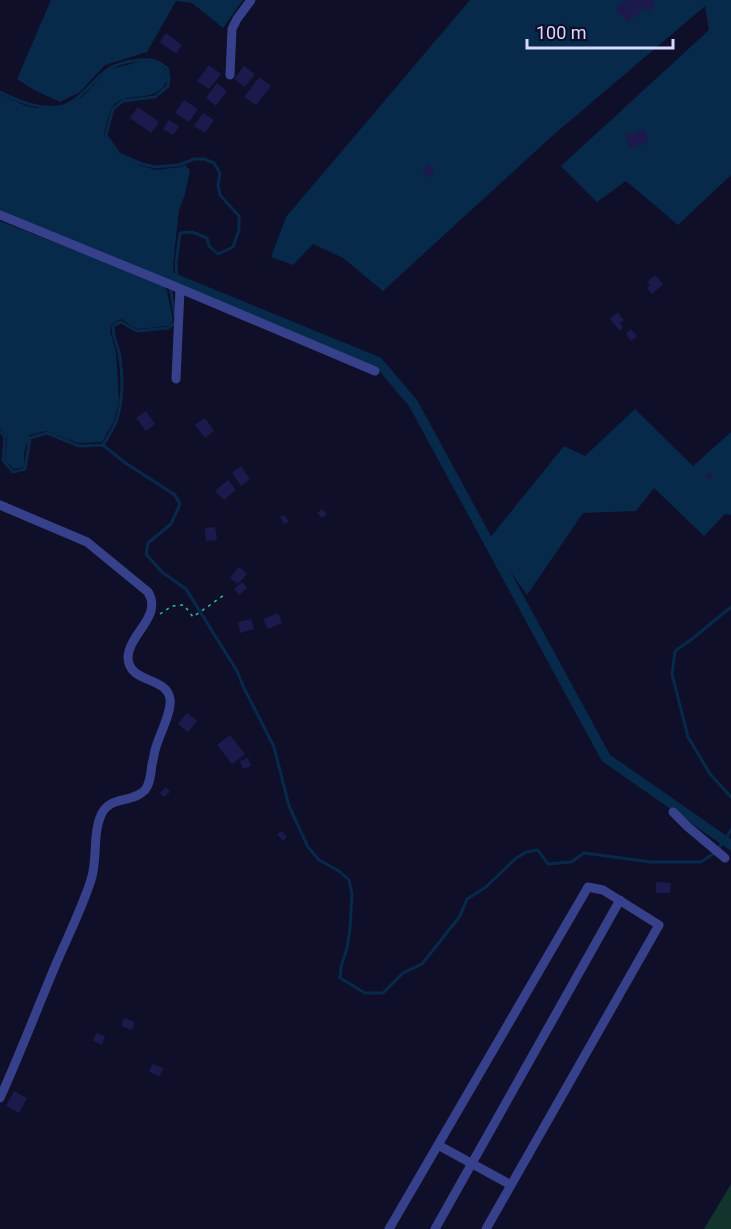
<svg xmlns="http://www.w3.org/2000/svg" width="731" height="1229" font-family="Roboto,sans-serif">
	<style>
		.green { fill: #11342d }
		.water { fill: #072a4a }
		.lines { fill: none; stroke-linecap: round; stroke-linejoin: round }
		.stream { stroke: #072a4a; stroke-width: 3 }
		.canal { stroke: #072a4a; stroke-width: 10 }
		.building { fill: #1c1a4c }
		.path { stroke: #29c1a0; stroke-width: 1.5; stroke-dasharray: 3 4.5; stroke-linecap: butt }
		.minor { stroke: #37418b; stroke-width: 9 }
	</style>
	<rect width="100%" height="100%" fill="#0f0f2a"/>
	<!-- green -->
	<path class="green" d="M 731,1184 L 731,1229 L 704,1229 Z"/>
	<!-- water -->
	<path class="water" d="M 51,0 L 243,0 L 223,28 L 192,3 L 176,1 L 147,52 L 105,65 L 80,92 L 60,102 L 34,90 L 17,79 Z
		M 470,0 L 731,0 L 731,175 L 678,225 L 626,181 L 597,202 L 561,166 L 709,30 L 705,6 L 551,137 L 383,291 L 343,258 L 313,244 L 293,265 L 271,257 L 286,217 Z
		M 142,61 C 156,62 163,62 169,77 C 157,107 128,89 113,106 C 109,111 106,127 104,134 L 118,155 L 142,166 L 156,170 L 181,167 L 185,165 L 190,170 L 185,194 L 179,210 L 173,265 L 174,276 L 0,205 L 0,94 L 26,106 L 37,108 L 59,108 L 82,97 L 108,70 Z
		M 0,221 L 166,286 L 173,321 L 168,326 L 137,329 L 121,319 L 112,324 L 110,331 L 116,352 L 119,401 L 114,421 L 102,442 L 78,443 L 46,431 L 30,435 L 24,452 L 24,467 L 14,469 L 5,460 L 7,437 L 0,428 Z
		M 635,409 L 693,466 L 731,432 L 731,515 L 725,514 L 704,536 L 654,488 L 636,511 L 583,513 L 527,595 L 488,540 L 564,446 L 585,456 Z"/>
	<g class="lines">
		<!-- stream -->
		<path class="stream" d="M 0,92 C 18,101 37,109 58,107 C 77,105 91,82 106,71 C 115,63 143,57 155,61 C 159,62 163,66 167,68 L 169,77 L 168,86 L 155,97 L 123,101 L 113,109 L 106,135 L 119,154 L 142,164 L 155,167 L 179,165 L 194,159 L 204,159 L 214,163 L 220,173 L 218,185 L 220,195 L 239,216 L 239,230 L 233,247 L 218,254 L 209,246 L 207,238 L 192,232 L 180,233 L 176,264 L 177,280 L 170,286 L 175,316
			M 0,431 L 5,437 L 3,460 L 13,472 L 25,469 L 30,438 L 47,433 L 79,446 L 103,445 L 124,462 L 175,495 L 180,504 L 171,524 L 148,543 L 146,554 L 162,572 L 186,589 L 237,671 L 243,686 L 274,747 L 289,806 L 308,847 L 319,860 L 339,871 L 349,880 L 352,894 L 350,929 L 347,948 L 341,967 L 340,978 L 365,993 L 383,993 L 403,973 L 422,964 L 460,916 L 467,899 L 486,887 L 515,859 L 526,852 L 538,850 L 548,864 L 571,862 L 584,853 L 651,862 L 701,862 L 713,854 L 725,840 L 731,830
			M 103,445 C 108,437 114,428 117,419 C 123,399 123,374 119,352 C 117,343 111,334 114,325 L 121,322 L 137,331 L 168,328 L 176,322
			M 731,607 L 692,639 L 675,651 L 672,674 L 688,737 L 710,774 L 731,797"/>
		<!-- canal -->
		<path class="canal" d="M 0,207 L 378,362 L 413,403 L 606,758 L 731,845"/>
	</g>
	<!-- building -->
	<path class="building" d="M 625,0 L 652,0 L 656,5 L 649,11 L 646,7 L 628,23 L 615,9 Z
		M 166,33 L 182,45 L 176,54 L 160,42 Z
		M 209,65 L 221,74 L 209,89 L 197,81 Z
		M 244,66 L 255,74 L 245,87 L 234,79 Z
		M 259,77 L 271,86 L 256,105 L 244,97 Z
		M 217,83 L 227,91 L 216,106 L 206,98 Z
		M 184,100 L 198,109 L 189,122 L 175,113 Z
		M 138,107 L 159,122 L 151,133 L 130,118 Z
		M 203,113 L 214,120 L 205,133 L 194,126 Z
		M 169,120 L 179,126 L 173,135 L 163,129 Z
		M 645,130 L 648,144 L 629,148 L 626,134 Z
		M 429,164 L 435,172 L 428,178 L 422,170 Z
		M 655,275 L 663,284 L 652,294 L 647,288 L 650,285 L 647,282 Z
		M 618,312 L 624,320 L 620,323 L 623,328 L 620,331 L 610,319 Z
		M 631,329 L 637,336 L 631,341 L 626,334 Z
		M 146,411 L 155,424 L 146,431 L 136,418 Z
		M 205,418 L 214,431 L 205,438 L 195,425 Z
		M 241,466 L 250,479 L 241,486 L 232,473 Z
		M 709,472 L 713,477 L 709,481 L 705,477 Z
		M 228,480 L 236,490 L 224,500 L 215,491 Z
		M 322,509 L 327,514 L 322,518 L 317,513 Z
		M 284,515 L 289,521 L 284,524 L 280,517 Z
		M 215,527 L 217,540 L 206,541 L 205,528 Z
		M 239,567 L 247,574 L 238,584 L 230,578 Z
		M 242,582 L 247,588 L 239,595 L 234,589 Z
		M 278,613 L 282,623 L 268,629 L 263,619 Z
		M 251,619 L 254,629 L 240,633 L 238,622 Z
		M 187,713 L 197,721 L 188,732 L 178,724 Z
		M 230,735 L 245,754 L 232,764 L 217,745 Z
		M 248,758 L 251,766 L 243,769 L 240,761 Z
		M 166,787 L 170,792 L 164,797 L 160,793 Z
		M 282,831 L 287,837 L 283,841 L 277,834 Z
		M 656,882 L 671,883 L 670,893 L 656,893 Z
		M 124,1018 L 135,1022 L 132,1030 L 121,1026 Z
		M 96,1033 L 105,1036 L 102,1045 L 93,1041 Z
		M 152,1064 L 163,1068 L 160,1076 L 149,1072 Z
		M 14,1091 L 27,1098 L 19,1113 L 6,1106 Z"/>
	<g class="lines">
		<!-- path -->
		<path class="path" d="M 160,614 L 172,606 L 184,605 L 193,617 L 224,595"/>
		<!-- minor -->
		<path class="minor" d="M 230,75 L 232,29 L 237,19 L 251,0
			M 0,215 L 169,284 L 375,371
			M 176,379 L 180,289
			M 0,505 L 87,542 L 148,592 C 163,616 129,634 128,657 C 128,684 167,676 170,699 C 172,712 160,733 156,747 C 154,752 154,758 152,764 C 151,773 150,784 145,790 C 133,803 111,796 102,813 C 92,833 98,859 91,880 C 82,908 68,936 56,964 C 37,1009 20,1054 0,1098
			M 673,812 L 688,827 L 725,858
			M 438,1145 L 511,1185
			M 389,1229 L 588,887 L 603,890 L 659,925 L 486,1229
			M 435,1229 L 620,900"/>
	</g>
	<!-- scale -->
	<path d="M527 39v9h146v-9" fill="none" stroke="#d7d9ff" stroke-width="3"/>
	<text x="536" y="39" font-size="18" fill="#d7d9ff" stroke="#0f0f2a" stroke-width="4.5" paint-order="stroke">100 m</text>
</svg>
